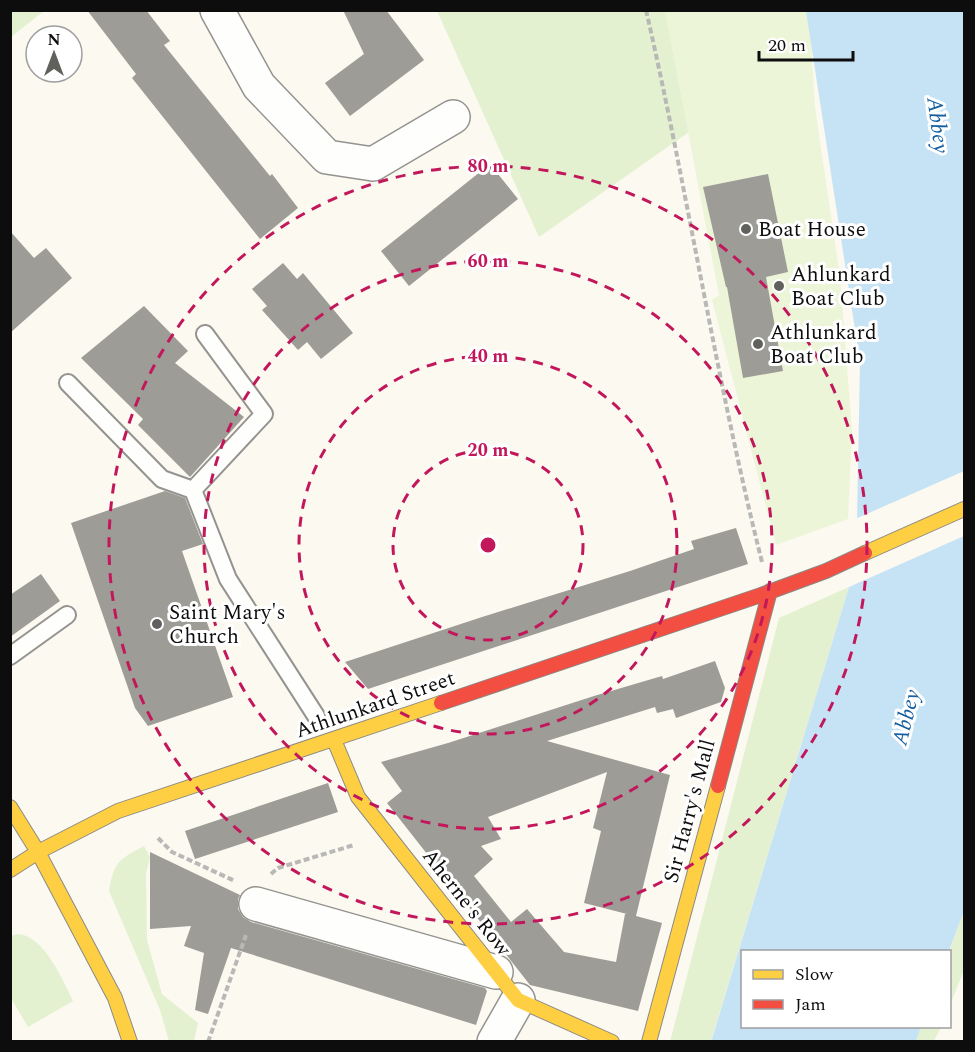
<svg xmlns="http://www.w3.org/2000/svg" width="975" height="1052" font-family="Spectral,serif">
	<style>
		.green { fill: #e3f1d0 }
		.pitch { fill: #edf5d9 }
		.water { fill: #c6e3f6 }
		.pier { fill: #fbf9f0 }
		.building { fill: #9e9c96; fill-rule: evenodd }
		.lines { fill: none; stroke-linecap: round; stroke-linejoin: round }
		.lane-casing { stroke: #94938f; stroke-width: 20 }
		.street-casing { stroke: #94938f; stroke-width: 36 }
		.slow-casing { stroke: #8b8a86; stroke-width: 16 }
		.jam-casing { stroke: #8b8a86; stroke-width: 16 }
		.path { stroke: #b8b8b6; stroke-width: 4; stroke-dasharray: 6 3; stroke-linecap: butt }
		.lane { stroke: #fefefd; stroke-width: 16 }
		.street { stroke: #fefefd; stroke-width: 33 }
		.slow { stroke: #ffcf43; stroke-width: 14 }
		.jam { stroke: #f24e42; stroke-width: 14 }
		.ring { fill: none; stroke: #c2185b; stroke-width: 3; stroke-dasharray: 10 8 }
		.poi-dot { fill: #60605c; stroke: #fff; stroke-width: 2 }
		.labels { text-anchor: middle; stroke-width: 6; stroke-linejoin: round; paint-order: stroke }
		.poi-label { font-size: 21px; fill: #0d0d0d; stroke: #fff; text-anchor: start }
		.street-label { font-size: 21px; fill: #0d0d0d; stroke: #fff }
		.water-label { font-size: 22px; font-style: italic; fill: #135ea1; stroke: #fff }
		.centre { fill: #c2185b; stroke: #fff; stroke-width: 3 }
		.ring-label { font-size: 18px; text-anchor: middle; font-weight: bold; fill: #c2185b; stroke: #fff; stroke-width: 6; stroke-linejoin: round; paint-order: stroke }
	</style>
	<rect width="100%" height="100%" fill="#fbf9f0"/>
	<!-- green -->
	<path class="green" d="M 11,10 L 44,10 L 44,11 L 11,37 Z
		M 437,11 L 806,11 L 812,46 L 539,237 Z
		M 849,587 L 711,1041 L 670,1042 L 779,618 Z
		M 144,846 L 150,857 L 146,874 L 147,940 L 162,994 L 198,1023 L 194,1041 L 169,1041 L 160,1010 L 109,891 C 114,862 118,860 144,846 Z
		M 964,911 L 964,970 L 950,1005 L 949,952 Z
		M 17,934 C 43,934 63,980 73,1001 L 28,1027 L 11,998 L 11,936 Z
		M 921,1027 L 941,1027 L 934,1041 L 916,1040 Z"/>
	<!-- pitch -->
	<path class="pitch" d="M 665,11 L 809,11 L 815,107 L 840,277 L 852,431 L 848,519 L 776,545 L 712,300 L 719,295 Z"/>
	<!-- water -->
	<path class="water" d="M 806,11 L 964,11 L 964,911 L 949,951 L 742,952 L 742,1026 L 921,1027 L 916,1041 L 711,1042 L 849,587 L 857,519 L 860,362 Z"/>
	<!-- pier -->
	<path class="pier" d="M 964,471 L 964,536 L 849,587 L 847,577 L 853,520 Z"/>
	<!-- building -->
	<path class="building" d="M 87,10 L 146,10 L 170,41 L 164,45 L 270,176 L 272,174 L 298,208 L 260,239 L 132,78 L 136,74 Z
		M 343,10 L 386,10 L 424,60 L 350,116 L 325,83 L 364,54 Z
		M 490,164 L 518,199 L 409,286 L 381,251 Z
		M 768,174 L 788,272 L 766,277 L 783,371 L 743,378 L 727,287 L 726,287 L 703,187 Z
		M 10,231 L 34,258 L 46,248 L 72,278 L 10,333 Z
		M 283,263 L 297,279 L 303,273 L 353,333 L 321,359 L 307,342 L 298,350 L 262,310 L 267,306 L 252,289 Z
		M 144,306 L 188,351 L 175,363 L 244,417 L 190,477 L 138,425 L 143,419 L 81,358 Z
		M 165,491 L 185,498 L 203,544 L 182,551 L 233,697 L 148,726 L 135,708 L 71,523 Z
		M 736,528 L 748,564 L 368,689 L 345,662 L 479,618 L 630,571 L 694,549 L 691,541 Z
		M 41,574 L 60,601 L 10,637 L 10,595 Z
		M 715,661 L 725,688 L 721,702 L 676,718 L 673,709 L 657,713 L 655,707 L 547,741 L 670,775 L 636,916 L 662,923 L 638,1011 L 530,985 L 387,803 L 402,791 L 381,762 L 448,743 L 594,696 L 662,676 L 663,679 ZM 607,772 L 593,828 L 601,831 L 584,903 L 627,914 L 625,914 L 616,962 L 564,952 L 527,909 L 511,922 L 474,876 L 493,859 L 481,846 L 501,839 L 488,817 Z
		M 328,783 L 338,812 L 195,859 L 185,831 Z
		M 150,852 L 240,895 L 238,899 L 238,909 L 243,917 L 251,922 L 485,988 L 487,991 L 476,1025 L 231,948 L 208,1014 L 195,1010 L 204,953 L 184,946 L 191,926 L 150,929 Z"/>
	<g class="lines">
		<!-- lane casing -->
		<g class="lane-casing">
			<path id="lane" d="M 68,383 L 162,479 L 193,490 L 228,579 L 316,716
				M 193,490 L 264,414 L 205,334
				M 10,656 L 67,615"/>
		</g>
		<!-- street casing -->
		<g class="street-casing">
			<path id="street" d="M 217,10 L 259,86 L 327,157 L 373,164 L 453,117
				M 256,904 L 496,972
				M 494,1042 L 518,1000"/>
		</g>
		<!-- slow casing -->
		<g class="slow-casing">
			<path id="slow" d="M 865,553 L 964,509
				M 334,740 L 358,797 L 518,1000 L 612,1042
				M 10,807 L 38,852 L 115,998 L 130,1042
				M 10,870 L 38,852 L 118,811 L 441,703
				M 649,1042 L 718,786"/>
		</g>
		<!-- jam casing -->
		<g class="jam-casing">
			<path id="jam" d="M 441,703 L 761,595 L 826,571 L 865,553
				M 718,786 L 770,591"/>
		</g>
		<!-- path -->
		<path class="path" d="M 646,10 C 688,193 716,380 762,562
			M 158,838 L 172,852 L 235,881
			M 271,874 L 278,868 L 354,845
			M 208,1042 L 246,935"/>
		<!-- lane -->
		<use href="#lane" class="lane"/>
		<!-- street -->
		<use href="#street" class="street"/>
		<!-- slow -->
		<use href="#slow" class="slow"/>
		<!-- jam -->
		<use href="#jam" class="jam"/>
	</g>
	<!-- distance rings -->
	<g class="ring">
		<circle cx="488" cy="545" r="95"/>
		<circle cx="488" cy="545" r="189"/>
		<circle cx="488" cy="545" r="284"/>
		<circle cx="488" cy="545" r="379"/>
	</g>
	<!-- markers -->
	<g class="poi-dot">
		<circle cx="746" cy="229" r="6"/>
		<circle cx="779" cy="286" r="6"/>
		<circle cx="758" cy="344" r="6"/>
		<circle cx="157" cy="624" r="6"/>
	</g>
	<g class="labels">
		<!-- poi labels -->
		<g class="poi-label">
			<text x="758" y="236">Boat House</text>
			<text x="791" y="281">Ahlunkard<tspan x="791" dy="24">Boat Club</tspan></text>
			<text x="770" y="339">Athlunkard<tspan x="770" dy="24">Boat Club</tspan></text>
			<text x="169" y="619">Saint Mary's<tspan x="169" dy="24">Church</tspan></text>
		</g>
		<!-- street labels -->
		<g class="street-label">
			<text transform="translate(375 704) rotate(-19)" y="7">Athlunkard Street</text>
			<text transform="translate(689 811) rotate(-75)" y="7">Sir Harry's Mall</text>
			<text transform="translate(467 902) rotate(52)" y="7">Aherne's Row</text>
		</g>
		<!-- water labels -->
		<g class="water-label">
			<text transform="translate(939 125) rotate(82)" y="8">Abbey</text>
			<text transform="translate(905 717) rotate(-76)" y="8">Abbey</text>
		</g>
	</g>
	<circle cx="488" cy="545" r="9" class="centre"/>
	<g class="ring-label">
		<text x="488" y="172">80 m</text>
		<text x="488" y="267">60 m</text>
		<text x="488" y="362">40 m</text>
		<text x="488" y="456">20 m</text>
	</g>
	<!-- border -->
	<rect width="975" height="1052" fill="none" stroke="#0d0d0d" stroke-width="24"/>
	<!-- legend -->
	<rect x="741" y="950" width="210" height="78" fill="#ffffff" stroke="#9e9e9e" stroke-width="1.5"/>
	<rect x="753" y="970" width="30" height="9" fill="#ffcf43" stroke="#9e9e9e" stroke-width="1.5"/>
	<text x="795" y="980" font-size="18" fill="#0d0d0d">Slow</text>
	<rect x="753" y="1000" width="30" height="9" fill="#f24e42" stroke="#9e9e9e" stroke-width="1.5"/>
	<text x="795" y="1010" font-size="18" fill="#0d0d0d">Jam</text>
	<!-- north arrow -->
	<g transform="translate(54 54)"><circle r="28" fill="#ffffff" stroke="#9e9e9e" stroke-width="1.5"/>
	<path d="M0-4.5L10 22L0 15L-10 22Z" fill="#60605c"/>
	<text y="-9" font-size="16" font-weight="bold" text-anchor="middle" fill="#0d0d0d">N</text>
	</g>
	<!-- scale -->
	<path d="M759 51v9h94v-9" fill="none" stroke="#0d0d0d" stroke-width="3"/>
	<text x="768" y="51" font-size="18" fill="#0d0d0d" stroke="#ffffff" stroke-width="4.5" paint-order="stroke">20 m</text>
</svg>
